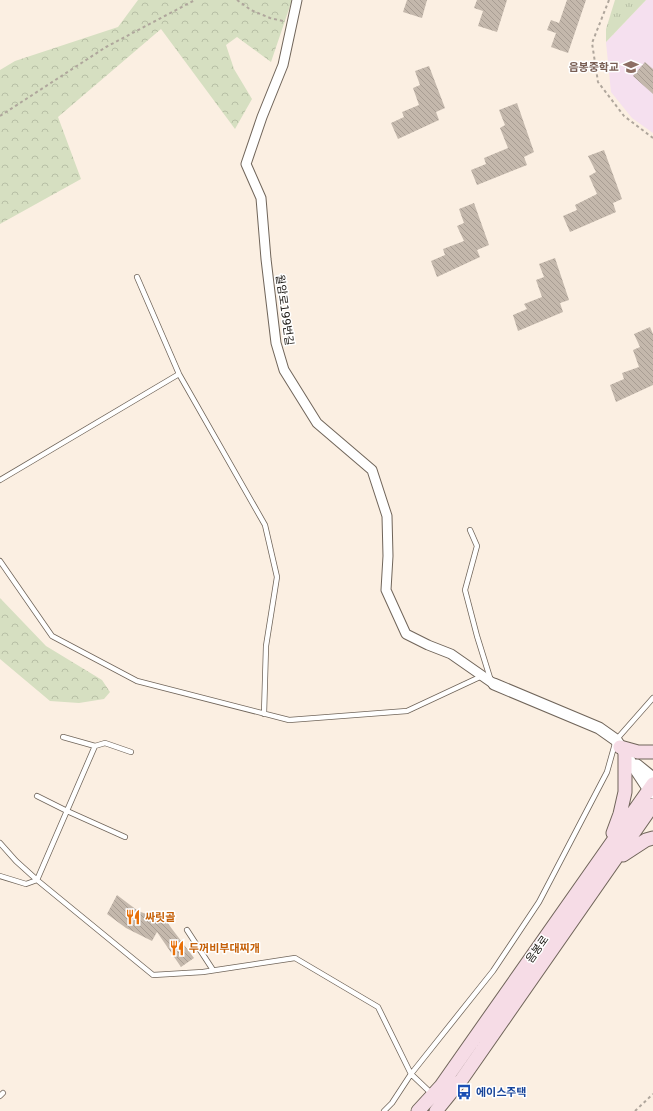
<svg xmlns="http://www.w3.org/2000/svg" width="653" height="1111" font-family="'DejaVu Sans','Noto Sans KR',sans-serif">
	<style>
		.education { fill: #f5e0ef }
		.grass { fill: url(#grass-tufts) }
		.forest { fill: url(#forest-crowns) }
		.building { fill: url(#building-back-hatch) }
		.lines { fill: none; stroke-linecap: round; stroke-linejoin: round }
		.service-casing { stroke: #70655a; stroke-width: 6 }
		.minor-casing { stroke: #70655a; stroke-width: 11 }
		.tertiary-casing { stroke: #70655a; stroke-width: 13 }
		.secondary-casing { stroke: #70655a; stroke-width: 15 }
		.path { stroke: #afa69c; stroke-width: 2; stroke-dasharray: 3 3; stroke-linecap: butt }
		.service { stroke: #fff; stroke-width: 4.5 }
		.minor { stroke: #fff; stroke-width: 9 }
		.tertiary { stroke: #fff; stroke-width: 11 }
		.secondary { stroke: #f6dce6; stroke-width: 13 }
		.labels { text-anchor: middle; stroke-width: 3; stroke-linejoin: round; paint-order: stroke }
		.education-label { font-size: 11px; font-weight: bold; fill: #785e54; stroke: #fff; text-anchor: end }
		.street-label { font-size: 11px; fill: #1a1611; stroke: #fff }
		.food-label { font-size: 11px; font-weight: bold; fill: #c56008; stroke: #fff; text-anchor: start }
		.transit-label { font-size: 11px; font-weight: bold; fill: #164399; stroke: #fff; text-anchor: start }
	</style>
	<defs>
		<pattern id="grass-tufts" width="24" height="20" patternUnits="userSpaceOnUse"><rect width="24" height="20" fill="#d6dfc1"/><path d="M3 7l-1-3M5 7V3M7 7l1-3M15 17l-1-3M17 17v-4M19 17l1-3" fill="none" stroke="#b7bfa5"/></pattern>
		<pattern id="forest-crowns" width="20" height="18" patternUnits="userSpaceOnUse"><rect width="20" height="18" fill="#d6dfc1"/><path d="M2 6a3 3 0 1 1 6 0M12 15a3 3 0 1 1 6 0" fill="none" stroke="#b7bfa5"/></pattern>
		<pattern id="building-back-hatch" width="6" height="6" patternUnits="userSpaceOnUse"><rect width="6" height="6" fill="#c4b8ac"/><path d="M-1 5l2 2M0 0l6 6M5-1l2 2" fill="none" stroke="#a89d93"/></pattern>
	</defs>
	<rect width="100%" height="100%" fill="#fbefe2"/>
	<!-- education -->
	<path class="education" d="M 646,0 L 653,0 L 653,133 L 632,118 L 611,92 L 606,42 Z"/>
	<!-- grass -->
	<path class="grass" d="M 615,0 L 646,0 L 606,42 L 606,29 Z"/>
	<!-- forest -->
	<path class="forest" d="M 138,0 L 292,0 L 271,62 L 237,37 L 226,45 L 234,69 L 252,99 L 235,129 L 161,29 L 58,117 L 81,179 L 0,224 L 0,70 L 15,61 L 118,27 Z
		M 0,598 L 46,646 L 102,680 L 110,692 L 104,699 L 79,703 L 50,701 L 0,659 Z"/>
	<!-- building -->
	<path class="building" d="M 407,0 L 427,0 L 422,18 L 403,12 Z
		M 477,0 L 507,0 L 497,32 L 478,26 L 483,11 L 474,8 Z
		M 567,0 L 586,0 L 568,53 L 551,47 L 556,33 L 547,30 L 551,20 L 559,23 Z
		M 645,62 L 653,69 L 653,94 L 633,76 Z
		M 429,66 L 445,108 L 436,112 L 439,120 L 398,139 L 391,123 L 404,117 L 402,112 L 419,105 L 413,88 L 420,85 L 415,71 Z
		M 517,103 L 534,152 L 524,157 L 527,165 L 477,185 L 471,170 L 486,164 L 484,158 L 508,148 L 500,128 L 505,125 L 499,110 Z
		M 604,150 L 622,199 L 613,203 L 616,212 L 570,232 L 563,216 L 577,210 L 575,205 L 597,194 L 589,176 L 596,172 L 588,156 Z
		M 474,203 L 489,245 L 477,250 L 480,257 L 437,277 L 431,261 L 445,255 L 443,249 L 464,241 L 457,226 L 464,223 L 459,209 Z
		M 555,258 L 569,300 L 560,303 L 563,312 L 518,331 L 513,315 L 527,309 L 524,304 L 542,297 L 536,280 L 544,277 L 539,264 Z
		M 650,327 L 653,334 L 653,385 L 616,402 L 610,385 L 624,379 L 622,373 L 639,367 L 633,350 L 640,347 L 634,334 Z
		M 117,895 L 138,911 L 166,921 L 194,958 L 181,967 L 157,932 L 152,941 L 126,928 L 107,914 Z"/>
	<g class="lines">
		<!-- service casing -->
		<g class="service-casing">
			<path id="service" d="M 137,277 L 179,374
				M 0,480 L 179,374 L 265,525 L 277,577 L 266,646 L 264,714
				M 470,530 L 477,546 L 465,590 L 477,636 L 491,681
				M 0,561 L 52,636 L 137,681 L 289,720 L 407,711 L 482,676
				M 63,737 L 95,746
				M 131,752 L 105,743 L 95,746 L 37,880 L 153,975 L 203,972 L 295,958 L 378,1007 L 411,1074 L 432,1094
				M 37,796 L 67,811 L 125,837
				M 0,843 L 16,861 L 37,880 L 26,884 L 0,876
				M 187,930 L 213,970
				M 0,1096 L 3,1093
				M 384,1111 L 392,1103 L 411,1074 L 493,971 L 539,902 L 607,772 L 616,740 L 653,698"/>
		</g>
		<!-- minor casing -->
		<g class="minor-casing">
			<path id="minor" d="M 297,0 L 283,65 L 262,117 L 246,164 L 261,198 L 266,259 L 276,343 L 284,370 L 317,423 L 372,470 L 387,516 L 388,556 L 386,590 L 406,634 L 428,645 L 451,654 L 494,684"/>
		</g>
		<!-- tertiary casing -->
		<g class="tertiary-casing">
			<path id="tertiary" d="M 494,684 L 599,728 L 616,740 L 649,790 L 653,793
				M 637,765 L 653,778"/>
		</g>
		<!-- secondary casing -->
		<g class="secondary-casing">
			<path id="secondary" d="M 620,747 L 638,752 L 653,752
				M 613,833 L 620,814 L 625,792 L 625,753
				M 623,855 L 646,840 L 653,838
				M 418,1111 L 441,1086 L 653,784
				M 436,1111 L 462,1079 L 653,805"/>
		</g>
		<!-- path -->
		<path class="path" d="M 237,0 L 251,10 L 270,18 L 283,21
			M 609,0 L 592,43 L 598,82 L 624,116 L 653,138
			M 0,116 L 106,47 L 195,0
			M 635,1111 L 653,1094"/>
		<!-- service -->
		<use href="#service" class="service"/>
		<!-- minor -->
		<use href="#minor" class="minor"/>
		<!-- tertiary -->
		<use href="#tertiary" class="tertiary"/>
		<!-- secondary -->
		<use href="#secondary" class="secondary"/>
	</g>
	<!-- icons -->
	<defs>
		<g id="school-bare" transform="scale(1.2)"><path d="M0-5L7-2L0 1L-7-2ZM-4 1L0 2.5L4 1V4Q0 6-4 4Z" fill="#8d6e63" stroke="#fff" stroke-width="2.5" paint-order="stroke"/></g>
		<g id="restaurant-bare" transform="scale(1.2)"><path d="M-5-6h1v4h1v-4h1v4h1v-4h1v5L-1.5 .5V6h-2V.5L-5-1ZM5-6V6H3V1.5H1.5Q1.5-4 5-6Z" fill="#e8710a" stroke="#fff" stroke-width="2.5" paint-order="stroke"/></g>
		<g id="bus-bare" transform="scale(1.2)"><path d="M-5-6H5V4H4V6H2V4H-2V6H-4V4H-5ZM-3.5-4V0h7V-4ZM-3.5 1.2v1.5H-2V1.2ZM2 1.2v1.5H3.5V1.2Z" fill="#1a4fb4" stroke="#fff" stroke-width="2.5" paint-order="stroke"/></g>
	</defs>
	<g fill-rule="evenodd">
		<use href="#school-bare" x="631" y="67"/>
		<use href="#restaurant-bare" x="133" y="917"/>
		<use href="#restaurant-bare" x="177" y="948"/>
		<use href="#bus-bare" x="464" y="1092"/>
	</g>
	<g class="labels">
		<!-- education labels -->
		<g class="education-label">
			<text x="619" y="71">음봉중학교</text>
		</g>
		<!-- street labels -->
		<g class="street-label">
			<text transform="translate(285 310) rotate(82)" y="4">월암로199번길</text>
			<text transform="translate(537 949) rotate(-55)" y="4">음봉로</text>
		</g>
		<!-- food labels -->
		<g class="food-label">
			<text x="145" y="921">싸릿골</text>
			<text x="189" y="952">두꺼비부대찌개</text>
		</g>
		<!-- transit labels -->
		<g class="transit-label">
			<text x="476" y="1096">에이스주택</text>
		</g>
	</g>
</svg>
